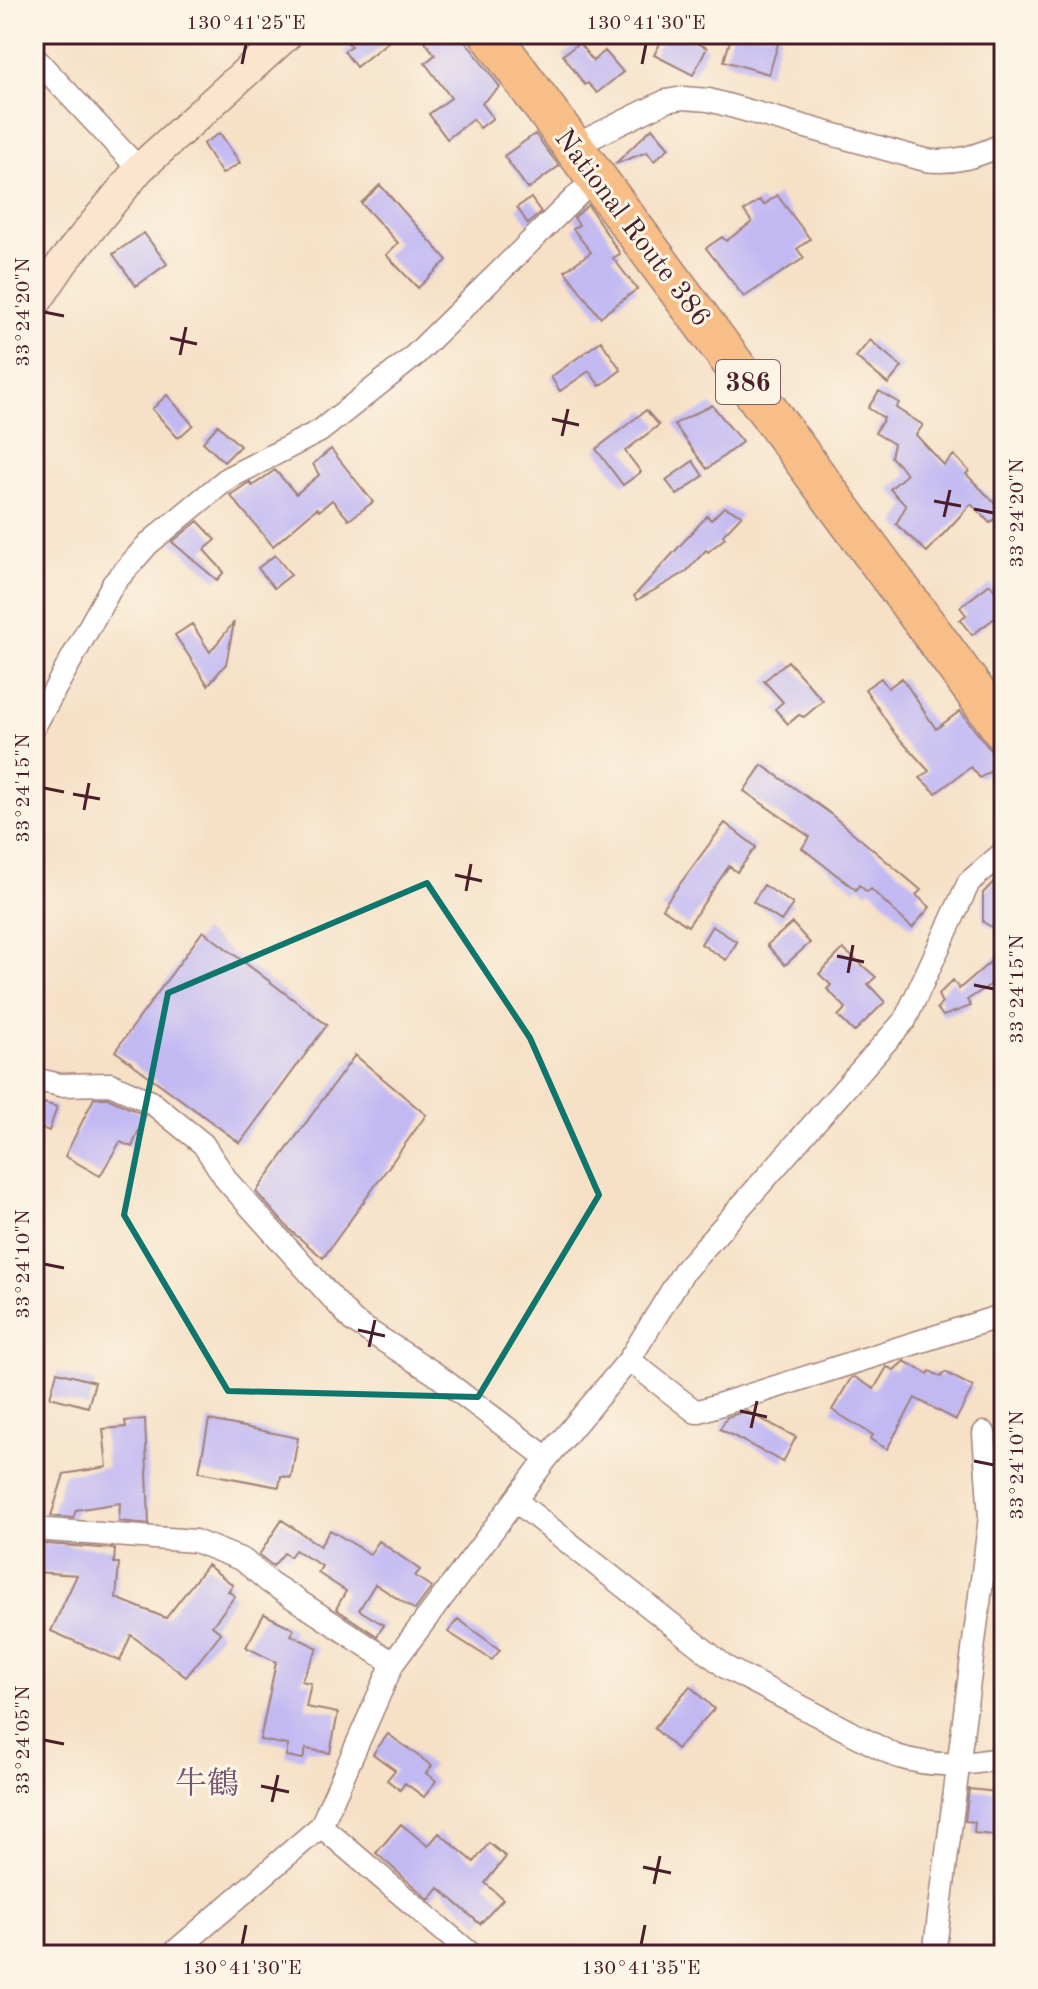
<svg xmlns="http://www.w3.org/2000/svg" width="1038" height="1989" font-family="'Old Standard TT','Noto Serif JP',serif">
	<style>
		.building { fill: #c2b9f3 }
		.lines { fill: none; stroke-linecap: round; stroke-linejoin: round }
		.street-casing { stroke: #a08079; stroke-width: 25 }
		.secondary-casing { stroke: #a08079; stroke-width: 33 }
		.highway-casing { stroke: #a08079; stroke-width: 43 }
		.street { stroke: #fff; stroke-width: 22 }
		.secondary { stroke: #fce5cf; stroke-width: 30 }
		.highway { stroke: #f7be87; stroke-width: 40 }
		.marked { fill: none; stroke: #0f766e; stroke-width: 6; stroke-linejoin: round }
		.ticks { fill: none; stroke: #4a1f2b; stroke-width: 3 }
		.labels { text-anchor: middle; stroke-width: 6; stroke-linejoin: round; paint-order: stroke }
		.shield { fill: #fcf5e5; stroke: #7f5f63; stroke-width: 2 }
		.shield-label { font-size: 26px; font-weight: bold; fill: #4a1f2b }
		.street-label { font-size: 28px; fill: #4a1f2b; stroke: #fcf5e5 }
		.quarter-label { font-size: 32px; fill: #745571; stroke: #fcf5e5 }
		.neatline { fill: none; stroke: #4a1f2b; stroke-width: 3 }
		.ticks-label { font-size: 20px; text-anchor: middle; fill: #4a1f2b }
	</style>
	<rect width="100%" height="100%" fill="#fcf5e5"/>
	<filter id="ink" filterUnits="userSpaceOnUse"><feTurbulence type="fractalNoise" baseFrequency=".0125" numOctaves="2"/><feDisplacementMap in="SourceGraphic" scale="16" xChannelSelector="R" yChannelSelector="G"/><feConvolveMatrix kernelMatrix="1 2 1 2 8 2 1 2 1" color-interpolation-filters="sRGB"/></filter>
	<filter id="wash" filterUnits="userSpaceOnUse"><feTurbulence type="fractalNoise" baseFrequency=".006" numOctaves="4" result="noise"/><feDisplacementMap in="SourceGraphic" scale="32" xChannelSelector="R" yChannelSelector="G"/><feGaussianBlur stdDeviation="1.8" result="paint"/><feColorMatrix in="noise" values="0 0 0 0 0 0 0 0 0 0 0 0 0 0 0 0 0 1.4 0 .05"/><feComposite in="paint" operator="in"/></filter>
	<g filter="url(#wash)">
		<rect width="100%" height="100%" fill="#f6e1c7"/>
		<g id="blocks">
			<!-- building -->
			<path class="building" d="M 341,34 L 398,34 L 356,67 L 344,51 L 351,46 Z
				M 419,34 L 460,34 L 500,87 L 482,103 L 493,118 L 480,128 L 473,119 L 447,139 L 429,114 L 451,98 L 425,63 L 435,55 Z
				M 665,34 L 680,34 L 707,48 L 693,75 L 654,55 Z
				M 732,34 L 781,34 L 769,74 L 724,61 Z
				M 579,43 L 593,61 L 605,51 L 623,72 L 597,93 L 588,83 L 585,85 L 563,55 Z
				M 652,128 L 669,148 L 654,161 L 647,152 L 615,164 Z
				M 220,133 L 240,163 L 222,174 L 203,144 Z
				M 535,134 L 559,166 L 528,189 L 504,156 Z
				M 380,185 L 447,260 L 418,288 L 386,255 L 398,243 L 361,203 Z
				M 777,195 L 810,239 L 797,249 L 804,258 L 744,297 L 706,248 L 722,237 L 726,241 L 752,222 L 744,211 L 760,200 L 764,205 Z
				M 531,198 L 541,212 L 528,224 L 517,207 Z
				M 588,205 L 620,254 L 613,258 L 637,289 L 600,317 L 565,271 L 591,252 L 573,229 L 579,225 L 574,218 Z
				M 144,233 L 167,264 L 136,286 L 113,254 Z
				M 870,340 L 902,367 L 888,384 L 856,357 Z
				M 601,341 L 621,370 L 600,386 L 589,371 L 560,391 L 551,377 Z
				M 879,391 L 899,403 L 896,408 L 923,425 L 916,435 L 944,465 L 954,455 L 969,471 L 966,474 L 1003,511 L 990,523 L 971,504 L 927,552 L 896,524 L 906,506 L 890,489 L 907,474 L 891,457 L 894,444 L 875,433 L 884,418 L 868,408 Z
				M 167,395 L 193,425 L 178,438 L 152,409 Z
				M 712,405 L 742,442 L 707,469 L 674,424 Z
				M 646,410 L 659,425 L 625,451 L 641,472 L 623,485 L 596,449 Z
				M 218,425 L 240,446 L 224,462 L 203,442 Z
				M 331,449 L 373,502 L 349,520 L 332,500 L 319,511 L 317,508 L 273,546 L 230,495 L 250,482 L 252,486 L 275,470 L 296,494 L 319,475 L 313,464 Z
				M 693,461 L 703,476 L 677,495 L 666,480 Z
				M 724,507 L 742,515 L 723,535 L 725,538 L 708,552 L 706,550 L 686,572 L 637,600 L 634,596 L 707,516 L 711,520 Z
				M 198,521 L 216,540 L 204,550 L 224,572 L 217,580 L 172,542 Z
				M 275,555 L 291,575 L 274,588 L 258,568 Z
				M 990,584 L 1004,603 L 1004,611 L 972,635 L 960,620 L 966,615 L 960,607 Z
				M 234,622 L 226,664 L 208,685 L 175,635 L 192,624 L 210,652 Z
				M 788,661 L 823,701 L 804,717 L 799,715 L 788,724 L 775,709 L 783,702 L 764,681 Z
				M 881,678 L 888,688 L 902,678 L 936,729 L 960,711 L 1001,764 L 980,778 L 971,767 L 936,793 L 920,778 L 929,771 L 895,734 L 865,689 Z
				M 762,765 L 827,811 L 921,890 L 916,895 L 930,907 L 912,928 L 871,889 L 867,892 L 859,885 L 856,890 L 802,848 L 810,837 L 744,791 Z
				M 725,823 L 756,847 L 737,872 L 729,866 L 688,926 L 662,908 Z
				M 1004,871 L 1004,934 L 983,922 L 983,893 Z
				M 764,885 L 793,904 L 781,921 L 753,902 Z
				M 792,923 L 810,943 L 785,965 L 767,945 Z
				M 712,926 L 737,942 L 726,960 L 701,944 Z
				M 203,931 L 327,1025 L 240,1143 L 115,1051 Z
				M 843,949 L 876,977 L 868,984 L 885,1002 L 854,1032 L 838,1016 L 846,1008 L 827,989 L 831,985 L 819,974 Z
				M 1004,950 L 1004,976 L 967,1000 L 971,1006 L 943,1016 L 937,1008 L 942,1003 L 938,995 L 953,980 L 959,989 Z
				M 355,1055 L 426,1115 L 323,1258 L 291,1231 L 256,1192 Z
				M 94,1098 L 107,1098 L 145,1115 L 132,1147 L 120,1142 L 100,1176 L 65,1156 Z
				M 34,1100 L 57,1107 L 49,1131 L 34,1125 Z
				M 904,1361 L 928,1374 L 930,1371 L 941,1377 L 945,1372 L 973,1387 L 956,1420 L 915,1398 L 887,1449 L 870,1439 L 873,1435 L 832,1410 L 851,1378 L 855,1377 L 874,1389 L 887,1367 L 894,1370 Z
				M 57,1372 L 95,1382 L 88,1407 L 50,1397 Z
				M 746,1411 L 796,1437 L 783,1462 L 720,1429 L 727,1417 Z
				M 145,1419 L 149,1524 L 119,1521 L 120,1503 L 76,1510 L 73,1518 L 51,1516 L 64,1474 L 107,1467 L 103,1429 L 126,1427 L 125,1421 Z
				M 209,1420 L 298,1438 L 291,1478 L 281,1476 L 279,1487 L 199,1472 Z
				M 282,1520 L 320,1546 L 330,1530 L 370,1554 L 379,1541 L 420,1570 L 415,1576 L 432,1587 L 415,1610 L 375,1584 L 359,1610 L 384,1625 L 377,1636 L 336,1609 L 346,1591 L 318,1573 L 322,1566 L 295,1550 L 290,1557 L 284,1553 L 273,1566 L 259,1555 Z
				M 34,1543 L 115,1549 L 114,1563 L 119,1563 L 116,1598 L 166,1618 L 207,1565 L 233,1585 L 228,1591 L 235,1596 L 212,1626 L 221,1633 L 186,1677 L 131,1635 L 120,1661 L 51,1631 L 77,1575 L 34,1572 Z
				M 264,1614 L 294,1629 L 291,1635 L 318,1648 L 301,1681 L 311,1683 L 306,1707 L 338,1713 L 330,1753 L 306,1749 L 303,1759 L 286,1756 L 288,1745 L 260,1740 L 276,1662 L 246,1647 Z
				M 458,1619 L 500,1650 L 492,1660 L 448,1632 Z
				M 690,1686 L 714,1709 L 677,1749 L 654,1728 Z
				M 388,1734 L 432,1766 L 426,1773 L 436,1781 L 424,1797 L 405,1783 L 400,1790 L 387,1780 L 395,1770 L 373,1754 Z
				M 969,1789 L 997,1792 L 993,1835 L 974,1833 L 975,1822 L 965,1821 Z
				M 401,1824 L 428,1846 L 439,1833 L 474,1862 L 489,1843 L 506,1857 L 485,1883 L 503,1899 L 480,1924 L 439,1888 L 429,1900 L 376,1853 Z"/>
		</g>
	</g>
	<g filter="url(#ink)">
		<use href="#blocks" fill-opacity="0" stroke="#a08079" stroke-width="2"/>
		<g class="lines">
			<!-- street casing -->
			<g class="street-casing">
				<path id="street" d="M 34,57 L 139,169
					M 574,146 L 666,101 L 683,98 L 709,100 L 925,160 C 955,164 977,156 1004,144
					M 34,727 L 113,584 L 148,544 L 228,478 L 320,431 L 412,358 L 597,176
					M 34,1079 L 60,1085 L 110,1084 L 151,1102 L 203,1144 L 228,1182 L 353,1321 L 434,1373 L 547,1458
					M 629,1360 L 696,1412 L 1004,1315
					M 516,1501 L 727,1668 L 896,1756 C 934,1768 965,1765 1004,1758
					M 34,1529 L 195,1541 L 243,1560 L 269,1582 L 393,1663
					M 321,1826 L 472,1955
					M 171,1955 L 321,1826 L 393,1663 L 547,1458 L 629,1360 L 684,1271 L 905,1020 L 969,882 L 1004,852
					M 934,1955 L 990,1517 L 984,1433"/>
			</g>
			<!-- secondary casing -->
			<g class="secondary-casing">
				<path id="secondary" d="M 34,305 L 63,262 L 139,169 L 288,34"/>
			</g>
			<!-- highway casing -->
			<g class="highway-casing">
				<path id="highway" d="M 490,34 L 1004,731"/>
			</g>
			<!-- street -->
			<use href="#street" class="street"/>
			<!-- secondary -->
			<use href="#secondary" class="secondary"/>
			<!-- highway -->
			<use href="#highway" class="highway"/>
		</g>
	</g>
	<!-- marked area -->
	<path class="marked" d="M 427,883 L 530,1038 L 599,1195 L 478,1397 L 228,1391 L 124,1215 L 168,993 Z"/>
	<!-- ticks -->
	<path class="ticks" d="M 242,64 L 246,44M 642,64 L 646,44M 44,312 L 64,316M 170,338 L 197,344M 180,355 L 186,327M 552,419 L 579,425M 562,436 L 568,409M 934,501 L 961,506M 974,509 L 994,513M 944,517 L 950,490M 44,788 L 64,792M 73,794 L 100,799M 84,810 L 89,783M 455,875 L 482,881M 466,891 L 471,864M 837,956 L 864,962M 848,973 L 853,945M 974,985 L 994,989M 44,1264 L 64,1268M 358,1330 L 385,1336M 369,1347 L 375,1320M 740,1411 L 767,1417M 751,1428 L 757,1401M 974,1461 L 994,1465M 44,1740 L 64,1744M 261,1786 L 289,1792M 272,1802 L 278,1775M 643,1867 L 671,1873M 654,1884 L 660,1856M 242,1945 L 246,1925M 641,1945 L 645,1925"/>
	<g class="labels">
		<!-- shield labels -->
		<rect class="shield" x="716" y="360" width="64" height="44" rx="6"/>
		<g class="shield-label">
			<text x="748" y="391">386</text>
		</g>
		<!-- street labels -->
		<g class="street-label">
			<text transform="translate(634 227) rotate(53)" y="10">National Route 386</text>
		</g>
		<!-- quarter labels -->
		<g class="quarter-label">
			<text x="207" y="1794">牛鶴</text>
		</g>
	</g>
	<!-- margin -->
	<rect width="1038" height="1989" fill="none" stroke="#fcf5e5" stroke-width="88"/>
	<rect x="44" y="44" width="950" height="1901" class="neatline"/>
	<g class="ticks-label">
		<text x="246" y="29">130°41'25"E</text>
		<text x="646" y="29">130°41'30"E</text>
		<text transform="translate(22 312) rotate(-90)" y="7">33°24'20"N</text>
		<text transform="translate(1016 513) rotate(-90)" y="7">33°24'20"N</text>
		<text transform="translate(22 788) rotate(-90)" y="7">33°24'15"N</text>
		<text transform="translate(1016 989) rotate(-90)" y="7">33°24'15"N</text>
		<text transform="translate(22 1264) rotate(-90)" y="7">33°24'10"N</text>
		<text transform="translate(1016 1465) rotate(-90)" y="7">33°24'10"N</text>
		<text transform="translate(22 1740) rotate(-90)" y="7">33°24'05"N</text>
		<text x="242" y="1974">130°41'30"E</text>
		<text x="641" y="1974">130°41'35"E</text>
	</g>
</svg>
